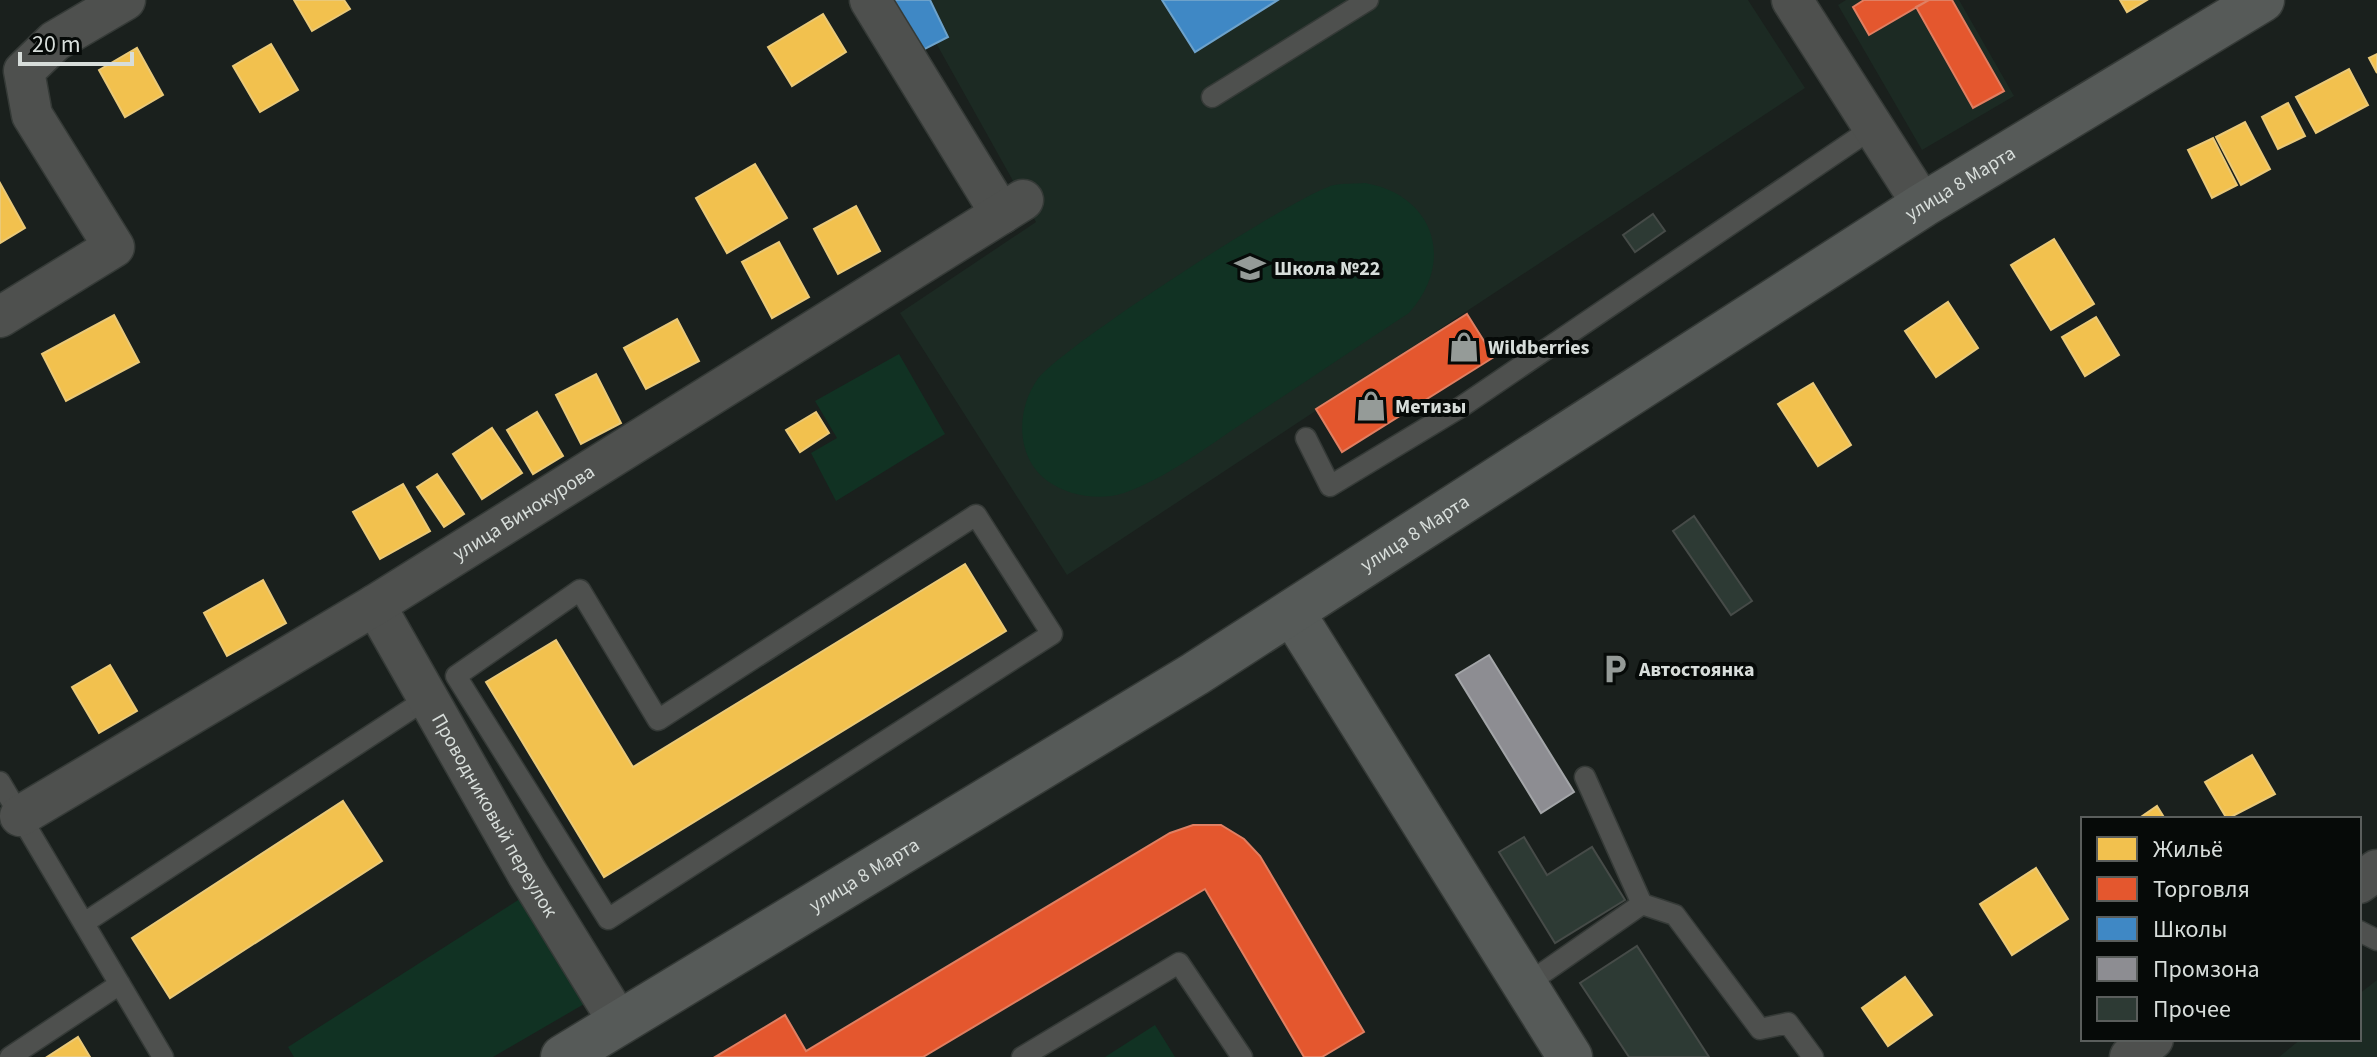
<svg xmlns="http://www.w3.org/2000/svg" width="2377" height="1057" font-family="'Source Sans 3',sans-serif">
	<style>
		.built { fill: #1c2a23 }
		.green { fill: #113223 }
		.homes { fill: #f2c14e; stroke: #eac978; stroke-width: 2 }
		.shops { fill: #e4572e; stroke: #e07f62; stroke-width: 2 }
		.schools { fill: #3f88c5; stroke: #6da2cb; stroke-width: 2 }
		.industry { fill: #8d8d92; stroke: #a3a5a8; stroke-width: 2 }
		.building { fill: #2d3a34; stroke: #464b48; stroke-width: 2 }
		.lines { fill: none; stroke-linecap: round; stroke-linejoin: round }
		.lane-casing { stroke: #353a37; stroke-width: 23 }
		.street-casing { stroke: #353a37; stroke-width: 43 }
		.primary-casing { stroke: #353a37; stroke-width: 47 }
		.lane { stroke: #4e504e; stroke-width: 20 }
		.street { stroke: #4e504e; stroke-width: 40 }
		.primary { stroke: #565a58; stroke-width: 44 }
		.labels { text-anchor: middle; stroke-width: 8; stroke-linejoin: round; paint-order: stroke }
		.street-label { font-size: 20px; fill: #d7ddda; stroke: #060a08 }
		.poi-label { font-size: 20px; font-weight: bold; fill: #d7ddda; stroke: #060a08; text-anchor: start }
	</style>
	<rect width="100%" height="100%" fill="#1a201d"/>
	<!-- built -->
	<path class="built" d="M 912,0 L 1748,0 L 1805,88 L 1067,575 L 900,313 L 1036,222 Z
		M 1846,0 L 1959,0 L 2014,96 L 1922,150 L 1838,5 Z
		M 2377,980 L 2377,1057 L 2279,1057 L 2301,1039 L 2359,1039 L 2359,994 Z"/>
	<!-- green -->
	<path class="green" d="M 1365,183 C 1434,195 1456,261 1409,313 C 1354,349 1299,386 1243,423 C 1205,448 1167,478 1124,493 C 1099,501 1069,496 1049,482 C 1015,459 1016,410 1037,380 C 1058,349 1297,194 1334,185 C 1344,183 1355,184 1365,183 Z
		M 899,354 L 945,434 L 836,501 L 811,453 L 837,438 L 815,401 Z
		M 529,893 L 591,1000 L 493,1057 L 294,1057 L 288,1047 Z
		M 1155,1025 L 1175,1057 L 1105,1057 Z"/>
	<!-- homes -->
	<path class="homes" d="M 294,0 L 344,0 L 350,9 L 312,31 Z
		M 2120,0 L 2147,0 L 2127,12 Z
		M 823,14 L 846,52 L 792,86 L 768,47 Z
		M 271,44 L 298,90 L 260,112 L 233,66 Z
		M 137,48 L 163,95 L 125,117 L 99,70 Z
		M 2377,54 L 2377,73 L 2369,58 Z
		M 2349,69 L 2368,105 L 2316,133 L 2296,97 Z
		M 2288,103 L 2305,136 L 2278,149 L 2262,117 Z
		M 2245,122 L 2270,169 L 2241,185 L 2216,137 Z
		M 2213,138 L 2237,185 L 2212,198 L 2188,150 Z
		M 755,164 L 787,218 L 727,253 L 696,198 Z
		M 0,183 L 25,228 L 0,243 Z
		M 856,206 L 880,251 L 838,274 L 814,229 Z
		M 2054,239 L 2094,304 L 2051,330 L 2011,265 Z
		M 779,242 L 809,297 L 772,318 L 742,262 Z
		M 1948,302 L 1978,348 L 1936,377 L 1905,331 Z
		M 114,315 L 139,362 L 66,401 L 42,354 Z
		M 2096,317 L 2119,355 L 2085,376 L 2062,337 Z
		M 677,319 L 699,361 L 646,389 L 624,348 Z
		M 596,374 L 621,423 L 581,444 L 556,395 Z
		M 1813,383 L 1851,445 L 1818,466 L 1778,404 Z
		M 537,412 L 563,456 L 533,474 L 507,430 Z
		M 816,412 L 829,433 L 800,452 L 786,430 Z
		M 492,428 L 522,473 L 482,499 L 453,454 Z
		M 437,474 L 464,514 L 444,527 L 417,487 Z
		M 403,484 L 430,531 L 380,559 L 353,512 Z
		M 965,564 L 1006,631 L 604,877 L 486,682 L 556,640 L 633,767 Z
		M 263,580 L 286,623 L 227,656 L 204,613 Z
		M 110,665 L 137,711 L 99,733 L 72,687 Z
		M 2252,755 L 2275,794 L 2227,819 L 2205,782 Z
		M 343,801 L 382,861 L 170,998 L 132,938 Z
		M 2157,806 L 2165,819 L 2138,819 Z
		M 2036,868 L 2068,919 L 2012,955 L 1980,904 Z
		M 1905,977 L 1932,1015 L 1888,1046 L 1862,1008 Z
		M 78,1037 L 90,1057 L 47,1057 Z"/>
	<!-- shops -->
	<path class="shops" d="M 1864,0 L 1929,0 L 1869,35 L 1853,7 Z
		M 1929,0 L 1952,0 L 2004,91 L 1973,108 L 1916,7 Z
		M 1467,314 L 1494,357 L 1342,452 L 1316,409 Z
		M 1193,825 L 1221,825 L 1244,839 L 1260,856 L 1364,1032 L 1322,1057 L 1304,1057 L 1205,889 L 923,1057 L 715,1057 L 785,1015 L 806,1051 L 1170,833 Z"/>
	<!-- schools -->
	<path class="schools" d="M 890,0 L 930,0 L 948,37 L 915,54 Z
		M 1162,0 L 1278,0 L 1195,52 Z"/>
	<!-- industry -->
	<path class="industry" d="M 1489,655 L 1574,792 L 1541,813 L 1456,675 Z"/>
	<!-- building -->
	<path class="building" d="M 1653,214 L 1665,231 L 1635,252 L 1623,235 Z
		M 1694,516 L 1752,601 L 1731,615 L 1673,531 Z
		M 1524,837 L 1547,875 L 1592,847 L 1625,900 L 1555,943 L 1499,852 Z
		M 1637,946 L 1709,1057 L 1629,1057 L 1580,983 Z"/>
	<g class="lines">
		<!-- lane casing -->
		<g class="lane-casing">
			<path id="lane" d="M 1212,97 L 1368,0
				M 1306,438 L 1330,486 L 1461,407 L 1874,127
				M 976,515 L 1052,634 L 608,919 L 456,676 L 580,590 L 658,720 Z
				M 1585,777 L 1642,904
				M 0,782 L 163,1057
				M 84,923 L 434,694
				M 2359,931 L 2377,940
				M 1524,986 L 1642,904 L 1675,915 L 1760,1029 L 1788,1023 L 1813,1057
				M 10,1057 L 120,984
				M 1022,1057 L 1179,963 L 1242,1057"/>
		</g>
		<!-- street casing -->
		<g class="street-casing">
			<g id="street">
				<path d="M 870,0 L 1001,214"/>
				<path d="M 1792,0 L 1923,205"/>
				<path d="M 0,317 L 114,247 L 32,115 L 24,71 L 55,41 L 125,0"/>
				<path id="s1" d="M 375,605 L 527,873 L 620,1024"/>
				<path id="s2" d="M 20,816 L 375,605 L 1023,200"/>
				<path d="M 2359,883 L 2377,870"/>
				<path d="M 2130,1057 L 2153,1039"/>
			</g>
		</g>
		<!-- primary casing -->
		<g class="primary-casing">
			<g id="primary">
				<path d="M 1292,612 L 1570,1057"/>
				<path id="s3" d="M 563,1057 L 1195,674 L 1923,205 L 2262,0"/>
			</g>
		</g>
		<!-- lane -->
		<use href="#lane" class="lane"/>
		<!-- street -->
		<use href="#street" class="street"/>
		<!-- primary -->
		<use href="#primary" class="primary"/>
	</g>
	<!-- icons -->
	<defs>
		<g id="school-bare" transform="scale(2.4)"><path d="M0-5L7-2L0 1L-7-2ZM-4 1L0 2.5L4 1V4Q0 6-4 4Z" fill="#959b98" stroke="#060a08" stroke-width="2.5" paint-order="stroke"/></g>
		<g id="shop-bare" transform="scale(2.4)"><path d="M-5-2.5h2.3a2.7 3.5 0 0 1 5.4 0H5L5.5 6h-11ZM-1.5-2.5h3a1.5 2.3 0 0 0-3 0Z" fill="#959b98" stroke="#060a08" stroke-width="2.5" paint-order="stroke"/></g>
		<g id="parking-bare" transform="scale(2.4)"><path d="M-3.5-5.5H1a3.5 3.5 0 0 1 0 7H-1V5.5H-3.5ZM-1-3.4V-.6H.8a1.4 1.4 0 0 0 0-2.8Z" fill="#959b98" stroke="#060a08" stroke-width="2.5" paint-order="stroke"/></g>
	</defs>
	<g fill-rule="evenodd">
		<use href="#school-bare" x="1250" y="268"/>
		<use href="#shop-bare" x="1464" y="347"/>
		<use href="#shop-bare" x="1371" y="406"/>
		<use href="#parking-bare" x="1615" y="669"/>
	</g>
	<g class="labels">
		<!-- street labels -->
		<g class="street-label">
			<text dy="7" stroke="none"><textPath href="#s3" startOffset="1648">улица 8 Марта</textPath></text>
			<text dy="7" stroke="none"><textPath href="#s2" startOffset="588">улица Винокурова</textPath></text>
			<text dy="7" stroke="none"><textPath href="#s3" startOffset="1000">улица 8 Марта</textPath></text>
			<text dy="7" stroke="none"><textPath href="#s1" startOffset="242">Проводниковый переулок</textPath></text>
			<text dy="7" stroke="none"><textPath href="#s3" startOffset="352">улица 8 Марта</textPath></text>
		</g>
		<!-- poi labels -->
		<g class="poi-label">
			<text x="1274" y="275">Школа №22</text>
			<text x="1488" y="354">Wildberries</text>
			<text x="1395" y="413">Метизы</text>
			<text x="1639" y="676">Автостоянка</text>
		</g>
	</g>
	<!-- legend -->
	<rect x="2081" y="817" width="280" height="224" fill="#060a08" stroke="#5a5e5c" stroke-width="2"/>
	<rect x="2097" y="837" width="40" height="24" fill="#f2c14e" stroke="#5a5e5c" stroke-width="2"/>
	<text x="2153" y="857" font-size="24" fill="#d7ddda">Жильё</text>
	<rect x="2097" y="877" width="40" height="24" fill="#e4572e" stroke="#5a5e5c" stroke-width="2"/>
	<text x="2153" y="897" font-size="24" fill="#d7ddda">Торговля</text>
	<rect x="2097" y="917" width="40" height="24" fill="#3f88c5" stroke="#5a5e5c" stroke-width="2"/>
	<text x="2153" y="937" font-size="24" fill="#d7ddda">Школы</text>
	<rect x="2097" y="957" width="40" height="24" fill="#8d8d92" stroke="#5a5e5c" stroke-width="2"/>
	<text x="2153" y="977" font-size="24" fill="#d7ddda">Промзона</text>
	<rect x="2097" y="997" width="40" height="24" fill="#2d3a34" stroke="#5a5e5c" stroke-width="2"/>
	<text x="2153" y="1017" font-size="24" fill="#d7ddda">Прочее</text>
	<!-- scale -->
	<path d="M20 52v12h112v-12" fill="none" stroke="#d7ddda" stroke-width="4"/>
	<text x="32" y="52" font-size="24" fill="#d7ddda" stroke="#060a08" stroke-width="6" paint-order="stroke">20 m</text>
</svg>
